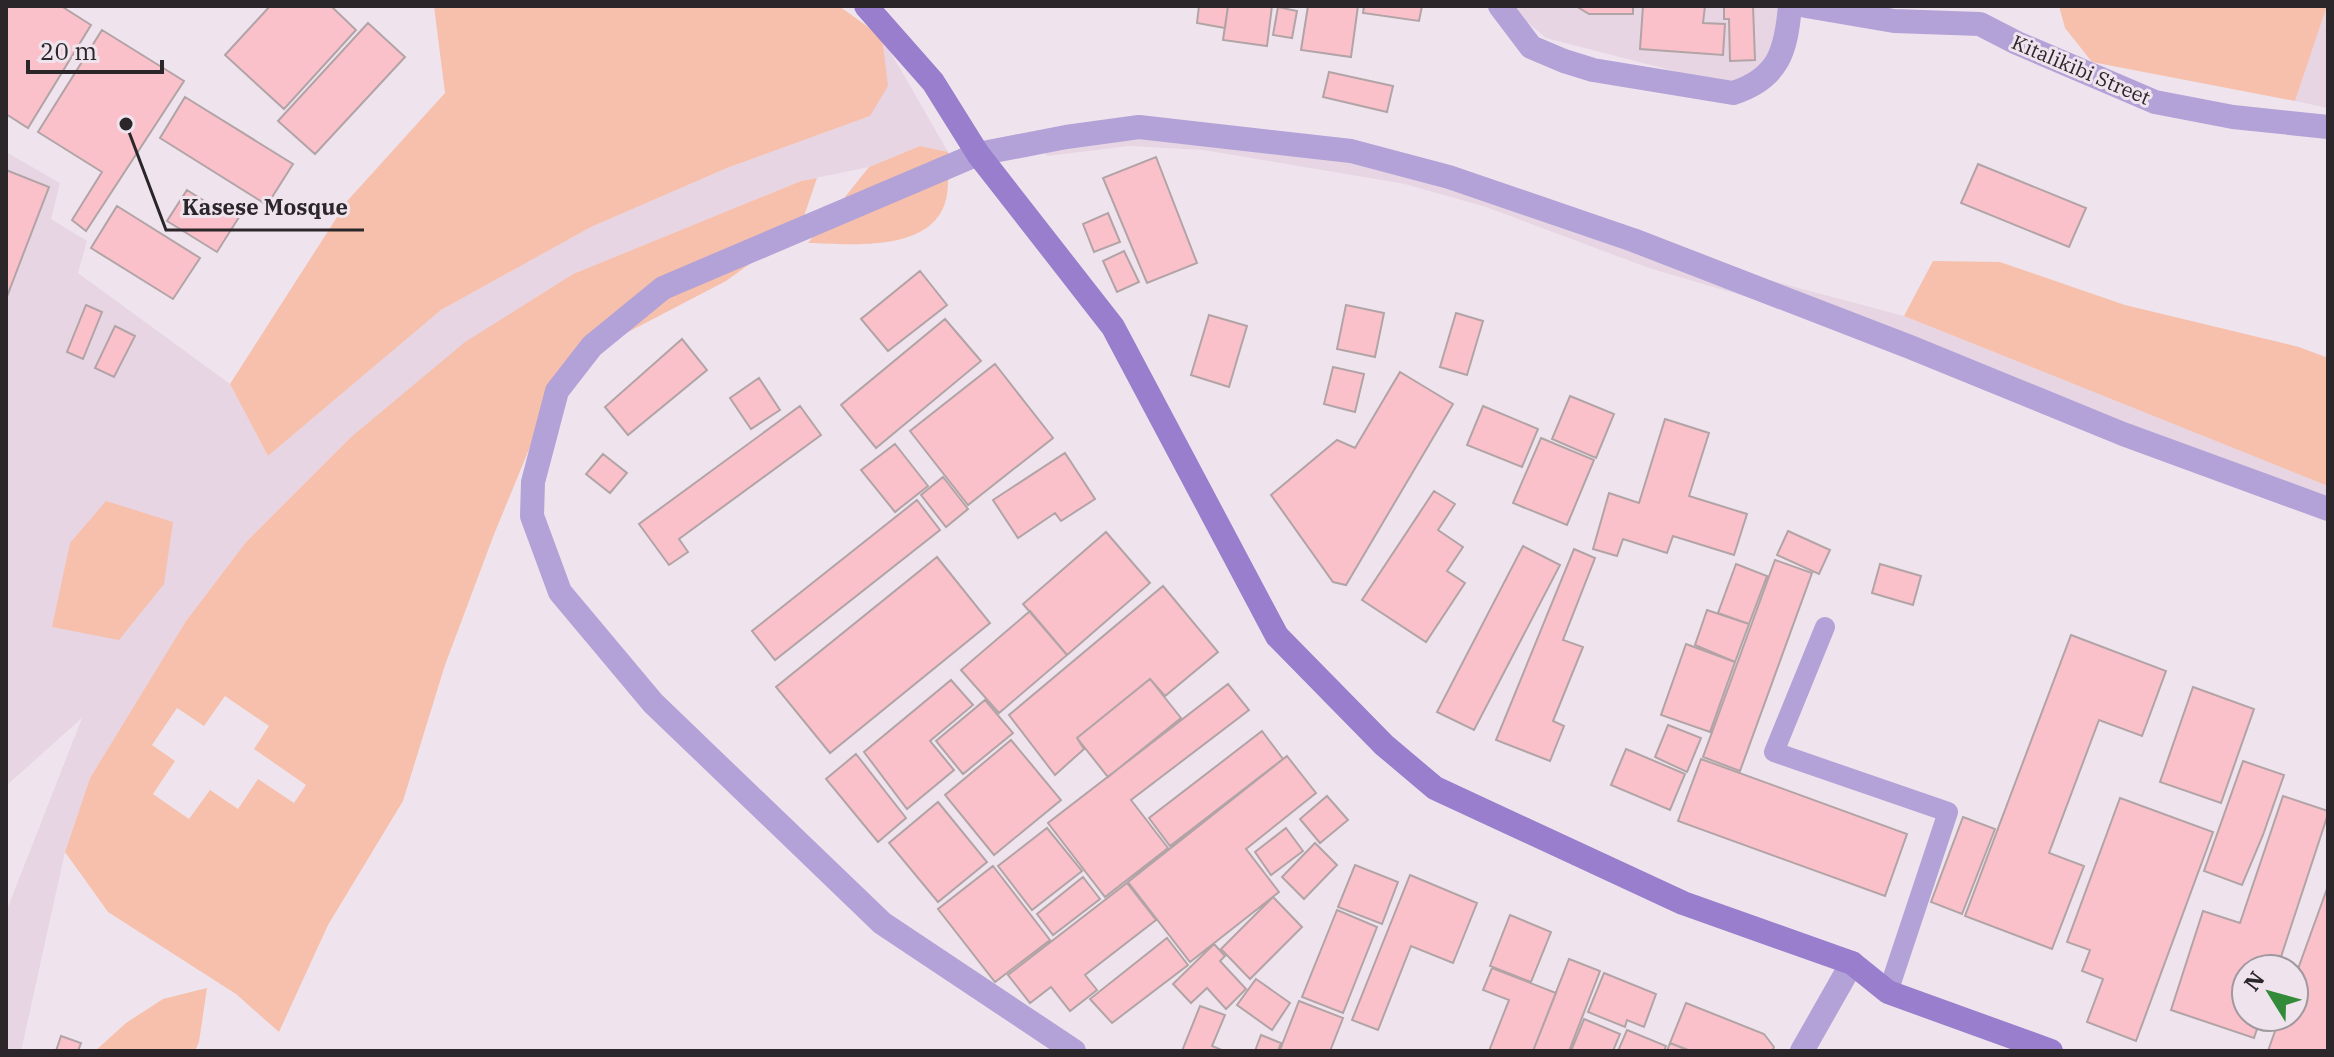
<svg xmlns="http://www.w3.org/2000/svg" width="2334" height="1057" font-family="'IBM Plex Serif',serif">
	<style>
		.built { fill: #e7d5e3 }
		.green { fill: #f6c0ac; fill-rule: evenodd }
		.building { fill: #fbc1cb; stroke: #b2a4a6; stroke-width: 2 }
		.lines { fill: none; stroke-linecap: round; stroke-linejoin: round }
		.lane { stroke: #b2a2d7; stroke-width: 20 }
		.street { stroke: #b2a2d7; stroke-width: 24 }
		.secondary { stroke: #987ecc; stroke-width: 24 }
		.labels { text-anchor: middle; stroke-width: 6; stroke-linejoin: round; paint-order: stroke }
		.street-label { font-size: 20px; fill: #2a2629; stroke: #efe4ed }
		.leader { fill: none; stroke: #2a2629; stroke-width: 3 }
		.callout-dot { fill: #2a2629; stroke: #efe4ed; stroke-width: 3 }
		.callout-label { font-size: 22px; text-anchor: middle; font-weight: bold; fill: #2a2629; stroke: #efe4ed; stroke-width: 6; stroke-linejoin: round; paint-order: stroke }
	</style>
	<rect width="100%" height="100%" fill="#efe4ed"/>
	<!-- built -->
	<path class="built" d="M 1513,6 L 1787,6 L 1788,55 L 1751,91 L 1546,38 L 1520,16 Z
		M 2327,6 L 2328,6 L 2328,108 L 2295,101 Z
		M 882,37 L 948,152 L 920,146 L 869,167 L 801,181 L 573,274 L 465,343 L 351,437 L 246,542 L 186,621 L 90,778 L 65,852 L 21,1051 L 6,1051 L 6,912 L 82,718 L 6,786 L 6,152 L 60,183 L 51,219 L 87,241 L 78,273 L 230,384 L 268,456 L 441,310 L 591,227 L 727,168 L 870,116 Z
		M 1156,127 L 1472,182 L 1701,262 L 1904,316 L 2328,486 L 2328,513 L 1815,317 L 1649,268 L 1486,207 L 1405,184 L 1203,150 L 1129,146 L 1047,156 L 1034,131 Z"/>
	<!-- green -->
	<path class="green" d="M 434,6 L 839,6 L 882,37 L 888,86 L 870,116 L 727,168 L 591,227 L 441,310 L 268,456 L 230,384 L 348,200 L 445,93 Z
		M 2059,6 L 2327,6 L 2295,101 L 2092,62 L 2065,28 Z
		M 920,146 L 948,152 C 948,166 949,181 947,195 C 937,254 851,244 808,243 L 869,167 Z
		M 817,178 L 800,228 L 726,281 L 561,367 L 559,376 L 493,537 L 445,665 L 403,801 L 328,925 L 279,1032 L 236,994 L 108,912 L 65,852 L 90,778 L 186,621 L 246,542 L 351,437 L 465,342 L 573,274 L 801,181 ZM 225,696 L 269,726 L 254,749 L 306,785 L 294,803 L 258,779 L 238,809 L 210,790 L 189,819 L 153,794 L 175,761 L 152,745 L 177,708 L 204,726 Z
		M 1933,261 L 2000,262 L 2125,305 L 2299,347 L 2328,358 L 2328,486 L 1904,316 Z
		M 106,501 L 173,522 L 164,584 L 119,640 L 52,627 L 70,543 Z
		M 207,988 L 199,1042 L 195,1051 L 95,1051 L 126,1023 L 163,999 Z"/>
	<!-- building -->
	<path class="building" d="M 6,6 L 61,6 L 91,25 L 28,128 L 6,114 Z
		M 270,6 L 331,6 L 356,30 L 284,109 L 225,55 Z
		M 1199,6 L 1228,6 L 1225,28 L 1197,23 Z
		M 1228,6 L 1272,6 L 1267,46 L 1223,40 Z
		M 1308,6 L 1358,6 L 1351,57 L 1301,50 Z
		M 1364,6 L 1422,6 L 1419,21 L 1363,13 Z
		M 1576,6 L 1633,6 L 1633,14 L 1589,14 Z
		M 1643,6 L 1705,6 L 1703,23 L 1725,24 L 1723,55 L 1640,49 Z
		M 1724,6 L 1753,6 L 1755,60 L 1730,61 L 1729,19 L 1724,19 Z
		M 1278,7 L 1297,11 L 1292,38 L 1273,35 Z
		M 368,23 L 405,57 L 315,154 L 278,121 Z
		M 102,30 L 184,81 L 86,231 L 72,220 L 102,172 L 38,132 Z
		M 1329,72 L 1393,86 L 1387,112 L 1323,97 Z
		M 185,97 L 293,164 L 267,205 L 160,138 Z
		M 1156,157 L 1197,263 L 1147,283 L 1103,178 Z
		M 1978,164 L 2086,208 L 2069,247 L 1961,203 Z
		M 6,170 L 49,187 L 6,299 Z
		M 187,190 L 220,211 L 225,203 L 241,214 L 217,252 L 167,221 Z
		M 117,206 L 200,258 L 173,299 L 91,248 Z
		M 1108,213 L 1120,242 L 1094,252 L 1083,224 Z
		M 1124,251 L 1139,282 L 1117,292 L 1103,261 Z
		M 920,271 L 947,305 L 888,351 L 861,319 Z
		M 86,305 L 102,312 L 83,359 L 67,352 Z
		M 1346,305 L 1384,313 L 1375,357 L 1337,349 Z
		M 1456,313 L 1483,321 L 1467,375 L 1440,367 Z
		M 1209,315 L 1247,326 L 1229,387 L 1191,375 Z
		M 945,319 L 981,361 L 876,448 L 841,405 Z
		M 115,326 L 135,336 L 114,377 L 95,368 Z
		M 682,339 L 707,370 L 628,435 L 605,407 Z
		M 995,364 L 1053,438 L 968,505 L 910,431 Z
		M 1333,367 L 1364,374 L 1355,412 L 1324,404 Z
		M 1400,372 L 1453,404 L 1346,585 L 1333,582 L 1271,495 L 1337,440 L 1355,448 Z
		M 759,378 L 780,410 L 751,429 L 730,398 Z
		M 1570,396 L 1614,414 L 1596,458 L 1552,439 Z
		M 800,406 L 821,435 L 679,539 L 688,552 L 669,565 L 639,524 Z
		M 1483,406 L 1538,429 L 1522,467 L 1467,445 Z
		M 1665,419 L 1709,433 L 1689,496 L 1747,514 L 1734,555 L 1673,536 L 1667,553 L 1623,539 L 1617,556 L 1593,549 L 1609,493 L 1639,503 Z
		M 1541,438 L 1594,460 L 1567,525 L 1513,503 Z
		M 895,444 L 928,486 L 895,512 L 861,470 Z
		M 1065,453 L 1095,499 L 1061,521 L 1055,513 L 1018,538 L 993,500 Z
		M 603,454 L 627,473 L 610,493 L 586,474 Z
		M 943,477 L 968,509 L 946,527 L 921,495 Z
		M 1434,491 L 1455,504 L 1438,530 L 1463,547 L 1447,571 L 1465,583 L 1426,642 L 1362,600 Z
		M 917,500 L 940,530 L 775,660 L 752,631 Z
		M 1788,531 L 1830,550 L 1819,574 L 1777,555 Z
		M 1106,532 L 1150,583 L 1067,655 L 1023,604 Z
		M 1523,546 L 1560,565 L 1474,730 L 1437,712 Z
		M 1574,549 L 1595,558 L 1563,640 L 1583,647 L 1553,721 L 1564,726 L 1550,761 L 1496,740 Z
		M 937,557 L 990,623 L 830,753 L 776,687 Z
		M 1775,560 L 1812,573 L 1740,771 L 1703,757 Z
		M 1736,564 L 1767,576 L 1749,624 L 1718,613 Z
		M 1880,564 L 1921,576 L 1913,605 L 1872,593 Z
		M 1163,586 L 1218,652 L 1165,696 L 1150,679 L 1077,738 L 1084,749 L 1055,775 L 1009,715 Z
		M 1707,610 L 1749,624 L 1735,662 L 1695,645 Z
		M 1030,611 L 1067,655 L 999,713 L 961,670 Z
		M 2071,635 L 2166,671 L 2142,736 L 2099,720 L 2049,853 L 2084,866 L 2052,949 L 1965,916 Z
		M 1686,644 L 1735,662 L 1710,732 L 1661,715 Z
		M 1150,679 L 1181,718 L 1108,777 L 1077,738 Z
		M 951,680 L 973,705 L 930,741 L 954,770 L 907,809 L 864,752 Z
		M 1228,684 L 1249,710 L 1131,800 L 1168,848 L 1105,897 L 1048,823 Z
		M 2193,687 L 2254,709 L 2221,803 L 2160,782 Z
		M 985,700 L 1013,733 L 963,774 L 936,741 Z
		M 1668,725 L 1701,738 L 1687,772 L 1655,757 Z
		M 1262,731 L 1283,759 L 1170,846 L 1149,818 Z
		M 1011,740 L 1061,800 L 994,855 L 945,795 Z
		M 1626,749 L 1685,774 L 1670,810 L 1611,785 Z
		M 856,754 L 906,818 L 878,842 L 826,779 Z
		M 1287,756 L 1316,793 L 1246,849 L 1279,892 L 1190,962 L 1128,882 Z
		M 1701,759 L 1907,834 L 1885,896 L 1678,821 Z
		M 2243,761 L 2284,775 L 2263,835 L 2242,885 L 2204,871 Z
		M 1327,796 L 1348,820 L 1320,843 L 1300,819 Z
		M 2283,796 L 2328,811 L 2328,814 L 2277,969 L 2246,969 L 2246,1017 L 2261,1017 L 2254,1038 L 2171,1010 L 2203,911 L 2240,923 Z
		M 2120,798 L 2213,832 L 2136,1041 L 2087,1022 L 2103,979 L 2082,971 L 2090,950 L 2067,942 Z
		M 938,802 L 987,862 L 938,902 L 889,843 Z
		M 1963,817 L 1995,829 L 1962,914 L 1931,902 Z
		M 1047,828 L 1082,871 L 1032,910 L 998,866 Z
		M 1286,828 L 1303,851 L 1271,875 L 1255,852 Z
		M 1315,843 L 1337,865 L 1304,899 L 1282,877 Z
		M 1355,865 L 1398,882 L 1382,924 L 1338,907 Z
		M 993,866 L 1050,940 L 995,982 L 938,909 Z
		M 1410,875 L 1477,903 L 1453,963 L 1411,946 L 1378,1030 L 1352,1020 Z
		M 1083,877 L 1100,899 L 1053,935 L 1037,914 Z
		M 1127,883 L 1156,920 L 1085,975 L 1097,990 L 1070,1011 L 1051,987 L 1030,1003 L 1008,975 Z
		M 2328,886 L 2328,1051 L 2268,1051 L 2280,1017 L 2294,1017 L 2294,980 Z
		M 1273,897 L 1302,927 L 1250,979 L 1221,949 Z
		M 1337,910 L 1377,927 L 1343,1013 L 1302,997 Z
		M 1510,915 L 1551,932 L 1531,982 L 1490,966 Z
		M 1167,938 L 1188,965 L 1112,1023 L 1090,999 Z
		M 1214,944 L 1225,956 L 1220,961 L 1246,989 L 1226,1009 L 1207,988 L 1191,1003 L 1173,984 Z
		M 1569,959 L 1600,971 L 1569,1051 L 1533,1051 Z
		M 1492,968 L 1556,993 L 1533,1051 L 1489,1051 L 1509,1000 L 1483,990 Z
		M 1604,973 L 1656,994 L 1644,1027 L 1627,1020 L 1625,1027 L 1588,1012 Z
		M 1256,979 L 1290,1003 L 1272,1030 L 1237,1005 Z
		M 1299,1001 L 1343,1018 L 1330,1051 L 1280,1050 Z
		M 1686,1003 L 1764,1034 L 1774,1047 L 1772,1051 L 1691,1051 L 1670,1043 Z
		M 1200,1006 L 1225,1015 L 1212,1046 L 1224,1051 L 1182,1051 Z
		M 1584,1019 L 1620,1034 L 1613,1051 L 1571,1051 Z
		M 1627,1030 L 1666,1046 L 1664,1051 L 1618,1051 Z
		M 1261,1035 L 1281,1043 L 1278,1051 L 1255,1051 Z
		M 61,1036 L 81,1043 L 78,1051 L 56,1051 Z
		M 1670,1043 L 1690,1051 L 1667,1051 Z"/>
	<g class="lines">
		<!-- lane -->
		<path class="lane" d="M 1825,627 L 1774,752 L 1948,812 L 1888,992"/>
		<!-- street -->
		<path class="street" d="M 1500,6 L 1531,47 L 1564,61 L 1593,70 L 1733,93 C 1779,78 1786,51 1790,6
			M 1806,6 L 1894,21 L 1980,24 L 2017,43 L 2155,102 L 2233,117 L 2328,127
			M 1074,1051 L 882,923 L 653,703 L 560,592 L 532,516 L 533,482 L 557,391 L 592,346 L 663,288 L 978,154 L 1066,137 L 1139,127 L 1351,151 L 1449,177 L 1633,240 L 1910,347 L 2123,434 L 2328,509
			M 1802,1051 L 1852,963"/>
		<!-- secondary -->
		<path class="secondary" d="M 866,6 L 933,82 L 978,154 L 1113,327 L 1277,636 L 1384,745 L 1435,788 L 1683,903 L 1852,963 L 1888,992 L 2051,1051"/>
	</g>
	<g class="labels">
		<!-- street labels -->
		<g class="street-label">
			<text transform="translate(2081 70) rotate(23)" y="7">Kitalikibi Street</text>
		</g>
	</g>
	<!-- callouts -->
	<path class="leader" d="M126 124L166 230H364"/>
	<circle class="callout-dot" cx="126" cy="124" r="8"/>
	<g class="callout-label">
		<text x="265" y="215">Kasese Mosque</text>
	</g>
	<!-- border -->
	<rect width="2334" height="1057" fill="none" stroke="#2a2629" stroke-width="16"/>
	<!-- north arrow -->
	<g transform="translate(2270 993) rotate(307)"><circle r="38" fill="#efe4ed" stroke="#a0989f" stroke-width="2"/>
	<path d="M0-6L14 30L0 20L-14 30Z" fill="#338b3a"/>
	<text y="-12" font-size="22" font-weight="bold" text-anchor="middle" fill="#2a2629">N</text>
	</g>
	<!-- scale -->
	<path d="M28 60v12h134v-12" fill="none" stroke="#2a2629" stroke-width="4"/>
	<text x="40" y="60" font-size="24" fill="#2a2629" stroke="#efe4ed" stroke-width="6" paint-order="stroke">20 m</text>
</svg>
